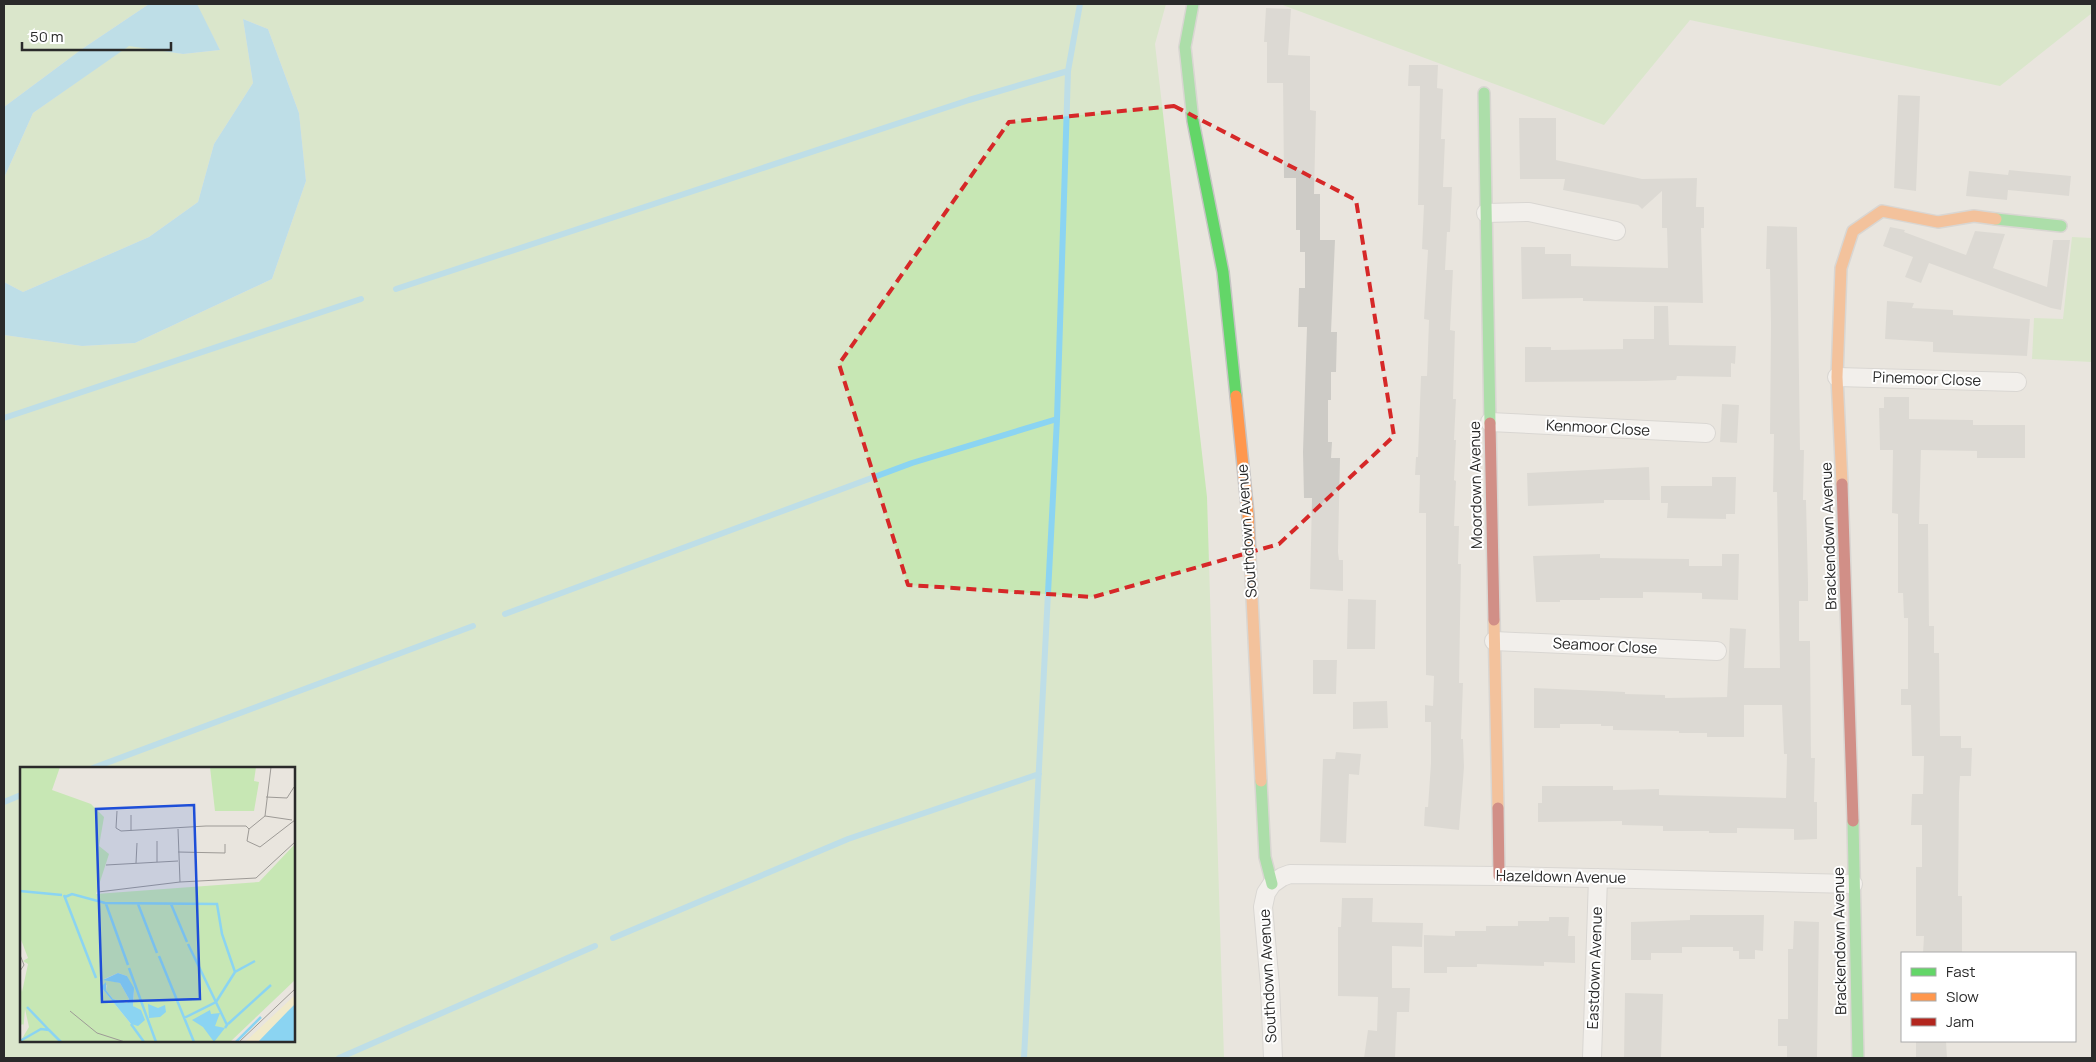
<svg xmlns="http://www.w3.org/2000/svg" width="2096" height="1062" font-family="Manrope,sans-serif">
	<style>
		.green { fill: #c7e7b4; fill-rule: evenodd }
		.water { fill: #8bd4f2 }
		.lines { fill: none; stroke-linecap: round; stroke-linejoin: round }
		.stream { stroke: #8bd4f2; stroke-width: 6 }
		.building { fill: #cdcbc6 }
		.street-casing { stroke: #c6c4c4; stroke-width: 20 }
		.fast-casing { stroke: #c6c4c4; stroke-width: 14 }
		.slow-casing { stroke: #c6c4c4; stroke-width: 14 }
		.jam-casing { stroke: #c6c4c4; stroke-width: 14 }
		.street { stroke: #fcfbfa; stroke-width: 18 }
		.fast { stroke: #63d668; stroke-width: 11 }
		.slow { stroke: #ff974d; stroke-width: 11 }
		.jam { stroke: #b3261e; stroke-width: 11 }
		.marked { fill: none; stroke: #d62828; stroke-width: 4; stroke-dasharray: 10 6; stroke-linejoin: round }
		.labels { text-anchor: middle; stroke-width: 4; stroke-linejoin: round; paint-order: stroke }
		.street-label { font-size: 15px; fill: #2a2a2a; stroke: #fff }
		.inset-river { fill: none; stroke: #8bd4f2; stroke-width: 2.5 }
		.inset-road { fill: none; stroke: #9d9a96; stroke-width: 1 }
		.view { fill: #1d4ed8; fill-opacity: 0.15; stroke: #1d4ed8; stroke-width: 2.5 }
		.inset-edge { fill: none; stroke: #2a2a2a; stroke-width: 2.5 }
	</style>
	<rect width="100%" height="100%" fill="#e9e5de"/>
	<!-- green -->
	<path class="green" d="M 4,4 L 149,4 L 82,49 L 4,107 Z
		M 196,4 L 1166,4 L 1155,44 L 1207,497 L 1224,1058 L 4,1058 L 4,335 L 82,346 L 135,343 L 272,279 L 306,181 L 299,113 L 268,29 L 243,19 L 253,83 L 214,144 L 198,202 L 149,237 L 23,292 L 4,282 L 4,178 L 33,113 L 129,45 L 183,54 L 220,50 ZM 21,768 L 294,768 L 294,1041 L 21,1041 Z
		M 1280,4 L 2092,4 L 2092,13 L 2000,86 L 1690,20 L 1604,125 Z
		M 2072,237 L 2092,238 L 2092,362 L 2032,359 L 2034,318 L 2063,319 Z"/>
	<!-- water -->
	<path class="water" d="M 149,4 L 197,4 L 220,50 L 183,54 L 129,46 L 33,113 L 4,178 L 4,107 L 82,49 Z
		M 243,19 L 268,29 L 299,113 L 306,181 L 272,279 L 135,343 L 82,346 L 4,335 L 4,282 L 23,292 L 149,237 L 198,202 L 214,144 L 253,83 Z"/>
	<g class="lines">
		<!-- stream -->
		<path class="stream" d="M 396,289 L 969,100 L 1068,71
			M 4,418 L 361,299
			M 505,614 L 912,463 L 1057,419
			M 93,768 L 473,626
			M 4,802 L 21,795
			M 613,938 L 848,839 L 1039,774
			M 339,1058 L 595,946
			M 1024,1058 L 1057,419 L 1068,71 L 1080,4"/>
	</g>
	<!-- building -->
	<path class="building" d="M 1266,8 L 1291,9 L 1288,55 L 1310,56 L 1310,110 L 1316,111 L 1314,194 L 1320,194 L 1320,240 L 1335,240 L 1331,332 L 1337,332 L 1336,372 L 1331,372 L 1331,400 L 1328,400 L 1328,442 L 1332,442 L 1331,458 L 1340,458 L 1338,552 L 1339,560 L 1343,560 L 1343,591 L 1310,589 L 1312,498 L 1304,498 L 1303,452 L 1307,327 L 1298,327 L 1299,288 L 1305,288 L 1305,252 L 1300,252 L 1300,230 L 1296,230 L 1296,178 L 1284,178 L 1283,83 L 1267,83 L 1267,42 L 1264,42 Z
		M 1409,65 L 1438,65 L 1437,88 L 1443,89 L 1441,139 L 1445,139 L 1443,187 L 1452,187 L 1450,232 L 1447,232 L 1445,270 L 1453,270 L 1450,330 L 1455,331 L 1453,399 L 1456,399 L 1454,440 L 1456,440 L 1454,480 L 1456,481 L 1454,526 L 1459,526 L 1458,564 L 1461,564 L 1459,683 L 1463,683 L 1461,739 L 1463,739 L 1464,767 L 1459,830 L 1424,826 L 1425,807 L 1428,807 L 1431,763 L 1431,722 L 1425,722 L 1425,705 L 1433,706 L 1434,676 L 1426,675 L 1426,513 L 1419,513 L 1420,475 L 1415,475 L 1416,457 L 1418,457 L 1421,376 L 1427,376 L 1429,320 L 1424,319 L 1428,250 L 1422,249 L 1424,205 L 1418,205 L 1420,86 L 1408,86 Z
		M 1898,95 L 1920,96 L 1916,191 L 1894,188 Z
		M 1519,118 L 1556,118 L 1556,160 L 1642,179 L 1697,178 L 1696,207 L 1704,207 L 1704,228 L 1701,228 L 1703,303 L 1583,301 L 1583,298 L 1522,299 L 1521,247 L 1545,247 L 1545,254 L 1571,254 L 1571,266 L 1668,268 L 1667,228 L 1662,228 L 1662,191 L 1642,209 L 1638,205 L 1563,190 L 1565,179 L 1520,179 Z
		M 2009,170 L 2071,176 L 2069,196 L 2008,190 L 2007,200 L 1966,196 L 1969,171 L 2008,175 Z
		M 1767,226 L 1797,227 L 1800,450 L 1804,450 L 1803,500 L 1806,500 L 1808,582 L 1808,601 L 1799,601 L 1799,641 L 1810,641 L 1811,758 L 1815,758 L 1814,802 L 1817,802 L 1817,839 L 1794,840 L 1794,829 L 1737,828 L 1737,833 L 1709,833 L 1709,831 L 1663,831 L 1663,826 L 1622,825 L 1622,821 L 1538,822 L 1538,803 L 1542,803 L 1542,786 L 1613,786 L 1613,790 L 1659,789 L 1659,795 L 1786,798 L 1787,754 L 1784,754 L 1782,705 L 1744,705 L 1744,737 L 1707,737 L 1707,733 L 1679,733 L 1679,731 L 1613,730 L 1613,726 L 1601,726 L 1601,724 L 1560,724 L 1560,728 L 1534,728 L 1534,688 L 1625,692 L 1625,694 L 1665,695 L 1665,698 L 1727,697 L 1730,628 L 1746,629 L 1744,668 L 1780,668 L 1777,492 L 1773,492 L 1774,434 L 1770,434 L 1771,324 L 1770,269 L 1766,269 Z
		M 1890,227 L 1905,230 L 1904,232 L 1966,255 L 1975,231 L 2005,234 L 1993,268 L 2047,287 L 2053,240 L 2070,240 L 2061,310 L 2051,308 L 1929,263 L 1921,283 L 1905,277 L 1913,257 L 1883,246 Z
		M 1887,301 L 1914,303 L 1912,308 L 1953,310 L 1953,315 L 2030,319 L 2027,356 L 1933,352 L 1933,342 L 1885,339 Z
		M 1654,306 L 1668,306 L 1669,345 L 1736,346 L 1735,364 L 1731,363 L 1731,377 L 1677,376 L 1676,380 L 1646,381 L 1525,382 L 1525,347 L 1551,347 L 1551,350 L 1623,349 L 1623,339 L 1654,339 Z
		M 1884,397 L 1909,397 L 1909,419 L 1973,420 L 1973,425 L 2025,425 L 2025,458 L 1977,458 L 1977,451 L 1921,450 L 1919,524 L 1928,524 L 1929,626 L 1934,626 L 1934,653 L 1939,653 L 1940,736 L 1961,736 L 1961,748 L 1972,748 L 1971,776 L 1960,776 L 1959,793 L 1958,896 L 1962,896 L 1962,953 L 1923,953 L 1924,936 L 1916,936 L 1916,867 L 1922,867 L 1922,825 L 1911,825 L 1912,794 L 1923,794 L 1924,756 L 1912,756 L 1911,705 L 1901,705 L 1901,689 L 1908,689 L 1908,618 L 1904,618 L 1903,593 L 1898,593 L 1898,514 L 1892,513 L 1893,450 L 1880,450 L 1879,408 L 1884,408 Z
		M 1722,404 L 1739,405 L 1737,443 L 1720,442 Z
		M 1649,467 L 1650,500 L 1604,500 L 1604,503 L 1528,506 L 1527,473 Z
		M 1712,477 L 1736,477 L 1735,514 L 1726,514 L 1726,519 L 1667,518 L 1668,503 L 1661,503 L 1661,486 L 1712,486 Z
		M 1600,554 L 1600,558 L 1689,559 L 1689,566 L 1722,566 L 1722,554 L 1739,554 L 1738,600 L 1702,599 L 1702,593 L 1643,592 L 1643,598 L 1600,598 L 1600,600 L 1560,600 L 1560,602 L 1536,602 L 1533,556 Z
		M 1348,599 L 1376,600 L 1375,649 L 1347,649 Z
		M 1313,660 L 1337,660 L 1336,694 L 1313,694 Z
		M 1387,701 L 1388,728 L 1353,729 L 1353,702 Z
		M 1336,752 L 1361,754 L 1359,775 L 1349,774 L 1346,843 L 1320,842 L 1323,759 L 1335,759 Z
		M 1342,898 L 1373,898 L 1372,922 L 1423,923 L 1422,947 L 1392,946 L 1392,988 L 1410,988 L 1409,1012 L 1397,1012 L 1395,1058 L 1364,1058 L 1368,1030 L 1377,1031 L 1378,997 L 1338,996 L 1338,927 L 1341,927 Z
		M 1690,915 L 1764,915 L 1763,951 L 1755,950 L 1755,959 L 1739,959 L 1739,951 L 1733,951 L 1733,947 L 1682,947 L 1682,953 L 1651,953 L 1651,960 L 1631,960 L 1631,922 L 1690,920 Z
		M 1549,917 L 1569,917 L 1568,936 L 1575,936 L 1575,963 L 1544,962 L 1544,966 L 1477,964 L 1477,967 L 1447,967 L 1447,973 L 1424,973 L 1424,935 L 1455,936 L 1455,931 L 1486,931 L 1486,926 L 1518,926 L 1518,921 L 1549,921 Z
		M 1794,921 L 1819,922 L 1817,1058 L 1787,1058 L 1787,1046 L 1778,1046 L 1778,1019 L 1788,1019 L 1788,949 L 1793,949 Z
		M 1625,993 L 1663,994 L 1661,1058 L 1624,1058 Z
		M 1916,1041 L 1946,1041 L 1947,1058 L 1916,1058 Z"/>
	<g class="lines">
		<!-- street casing -->
		<g class="street-casing">
			<path id="street" d="M 1486,213 L 1529,212 L 1616,231
				M 1837,377 L 2017,382
				M 1490,422 L 1706,433
				M 1494,641 L 1717,651
				M 1273,1058 L 1270,986 L 1263,907 L 1266,893 L 1272,884 L 1282,877 L 1290,874 L 1499,876 L 1853,884
				M 1592,1058 L 1598,878"/>
		</g>
		<!-- fast casing -->
		<g class="fast-casing">
			<path id="fast" d="M 1193,4 L 1185,47 L 1193,121 L 1223,272 L 1236,396
				M 1484,93 L 1490,423
				M 1996,219 L 2061,226
				M 1261,781 L 1265,857 L 1272,884
				M 1853,821 L 1858,1058"/>
		</g>
		<!-- slow casing -->
		<g class="slow-casing">
			<path id="slow" d="M 1236,396 L 1248,515 L 1261,781
				M 1842,484 L 1837,377 L 1841,268 L 1853,231 L 1882,211 L 1938,222 L 1974,216 L 1996,219
				M 1494,620 L 1498,808"/>
		</g>
		<!-- jam casing -->
		<g class="jam-casing">
			<path id="jam" d="M 1490,423 L 1494,620
				M 1842,484 L 1853,821
				M 1498,808 L 1499,876"/>
		</g>
		<!-- street -->
		<use href="#street" class="street"/>
		<!-- fast -->
		<use href="#fast" class="fast"/>
		<!-- slow -->
		<use href="#slow" class="slow"/>
		<!-- jam -->
		<use href="#jam" class="jam"/>
	</g>
	<!-- marked area -->
	<path d="M0 0H2096V1062H0ZM 1174,106 L 1356,200 L 1394,436 L 1279,544 L 1093,597 L 908,585 L 839,364 L 1009,122 Z" fill="#e9e5de" fill-opacity=".55" fill-rule="evenodd"/>
	<path class="marked" d="M 1174,106 L 1356,200 L 1394,436 L 1279,544 L 1093,597 L 908,585 L 839,364 L 1009,122 Z"/>
	<g class="labels">
		<!-- street labels -->
		<g class="street-label">
			<text transform="translate(1927 379) rotate(2)" y="5">Pinemoor Close</text>
			<text transform="translate(1598 428) rotate(3)" y="5">Kenmoor Close</text>
			<text transform="translate(1476 485) rotate(-91)" y="5">Moordown Avenue</text>
			<text transform="translate(1247 531) rotate(-94)" y="5">Southdown Avenue</text>
			<text transform="translate(1829 536) rotate(-92)" y="5">Brackendown Avenue</text>
			<text transform="translate(1605 646) rotate(3)" y="5">Seamoor Close</text>
			<text transform="translate(1561 877) rotate(1)" y="5">Hazeldown Avenue</text>
			<text transform="translate(1840 941) rotate(-91)" y="5">Brackendown Avenue</text>
			<text transform="translate(1595 968) rotate(-88)" y="5">Eastdown Avenue</text>
			<text transform="translate(1268 976) rotate(-93)" y="5">Southdown Avenue</text>
		</g>
	</g>
	<!-- overview -->
	<g transform="translate(20 767)">
		<rect width="275" height="275" fill="#e9e5de"/>
		<path d="M 0,0 L 40,0 L 32,23 L 71,37 L 84,50 L 79,79 L 89,87 L 76,127 L 239,115 L 275,77 L 275,213 L 210,275 L 0,275 L 9,260 L 5,242 L 3,266 L 4,257 L 0,258 L 0,215 L 2,225 L 8,197 L 3,194 L 8,191 L 0,170 ZM 98,206 L 107,209 L 114,226 L 113,239 L 117,243 L 111,257 L 81,220 L 87,218 L 86,223 L 93,232 L 107,236 L 109,232 L 100,216 L 84,212 ZM 190,0 L 236,0 L 234,14 L 239,15 L 234,44 L 195,44 Z" fill="#c7e7b4" fill-rule="evenodd"/>
		<path d="M 275,228 L 275,248 L 251,275 L 225,275 Z" fill="#f0eaca"/>
		<path d="M 98,206 L 107,209 L 114,221 L 113,239 L 121,243 L 125,253 L 118,259 L 111,257 L 81,220 L 86,215 L 86,223 L 93,232 L 107,236 L 109,232 L 100,216 L 83,213 ZM 128,237 L 138,241 L 145,238 L 146,245 L 140,250 L 129,251 ZM 275,237 L 275,275 L 238,275 L 268,244 ZM 190,243 L 191,247 L 200,246 L 195,259 L 205,261 L 194,275 L 183,260 L 172,253 Z" fill="#8bd4f2"/>
		<path class="inset-river" d="M 0,124 L 42,128M 44,128 L 76,211M 45,130 L 52,127 L 85,136 L 197,137 L 202,167 L 215,205M 86,137 L 108,198M 118,137 L 137,186M 151,137 L 167,175M 168,177 L 207,258 L 205,261M 139,189 L 174,275M 109,201 L 136,275M 7,240 L 29,263M 164,251 L 196,235 L 215,205 L 235,194M 111,257 L 124,275M 208,257 L 251,218M 0,274 L 21,262 L 29,263 L 41,275M 216,275 L 241,250"/>
		<path class="inset-road" d="M 251,0 L 245,49 L 229,62 L 227,74 L 240,80 L 275,53M 246,30 L 267,31 L 274,20M 97,44 L 96,61 L 101,64 L 186,59 L 226,59 L 229,62M 111,48 L 111,64M 245,49 L 272,53M 158,62 L 160,115M 158,85 L 205,86 L 205,77M 137,95 L 137,74M 116,96 L 117,76M 86,98 L 158,94M 78,125 L 160,115 L 236,111 L 275,75M 0,188 L 4,198 L 0,204M 50,244 L 77,266 L 105,275M 219,275 L 275,222"/>
		<path class="view" d="M 174,38 L 180,232 L 82,235 L 76,42 Z"/>
		<rect width="275" height="275" class="inset-edge"/>
	</g>
	<!-- border -->
	<rect width="2096" height="1062" fill="none" stroke="#2a2a2a" stroke-width="10"/>
	<!-- legend -->
	<rect x="1901" y="952" width="175" height="90" fill="#ffffff" stroke="#aaaaaa"/>
	<rect x="1911" y="968" width="25" height="8" fill="#63d668" stroke="#aaaaaa"/>
	<text x="1946" y="977" font-size="15" fill="#2a2a2a">Fast</text>
	<rect x="1911" y="993" width="25" height="8" fill="#ff974d" stroke="#aaaaaa"/>
	<text x="1946" y="1002" font-size="15" fill="#2a2a2a">Slow</text>
	<rect x="1911" y="1018" width="25" height="8" fill="#b3261e" stroke="#aaaaaa"/>
	<text x="1946" y="1027" font-size="15" fill="#2a2a2a">Jam</text>
	<!-- scale -->
	<path d="M22 42v8h149v-8" fill="none" stroke="#2a2a2a" stroke-width="2.5"/>
	<text x="30" y="42" font-size="15" fill="#2a2a2a" stroke="#ffffff" stroke-width="4" paint-order="stroke">50 m</text>
</svg>
